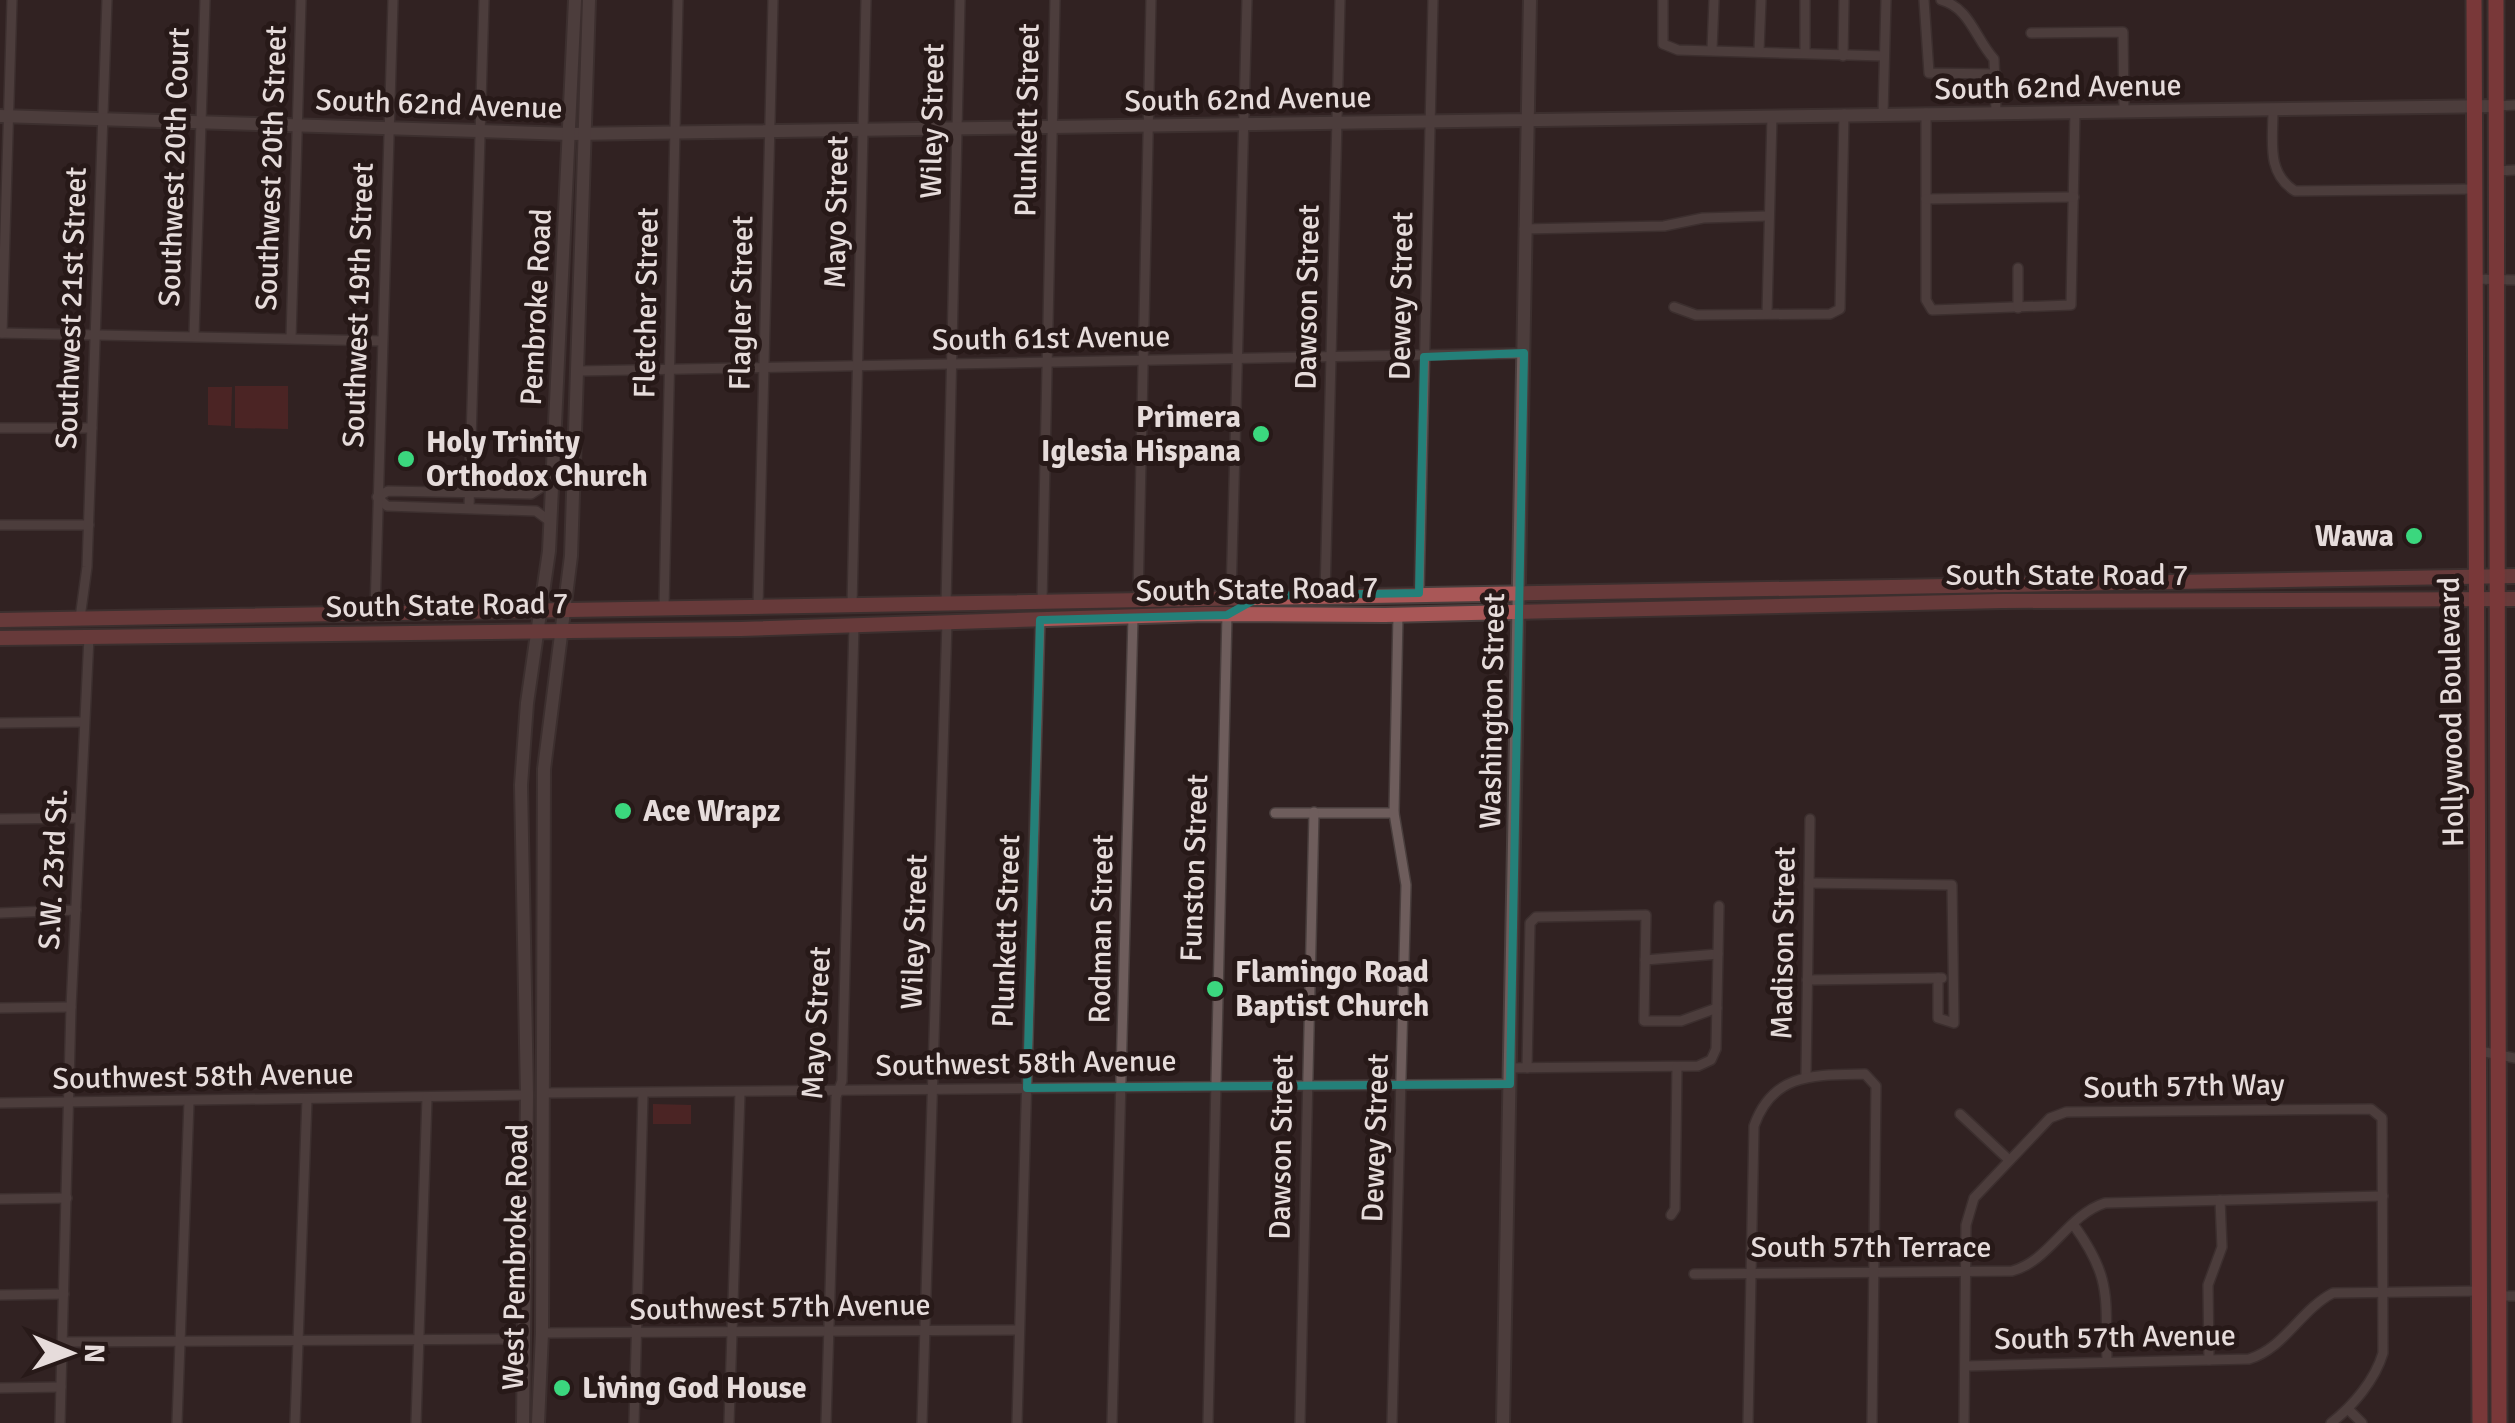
<svg xmlns="http://www.w3.org/2000/svg" width="2515" height="1423" font-family="Signika,sans-serif">
<style>
.green{fill:#6a2727}
.lines{fill:none;stroke-linecap:round;stroke-linejoin:round}
.street-casing{stroke:#493e3d;stroke-width:12}
.secondary-casing{stroke:#493e3d;stroke-width:16}
.primary-casing{stroke:#493e3d;stroke-width:18}
.highway-casing{stroke:#493e3d;stroke-width:19}
.street{stroke:#6e5d5c;stroke-width:9}
.secondary{stroke:#6e5d5c;stroke-width:12}
.primary{stroke:#a95757;stroke-width:14}
.highway{stroke:#d15354;stroke-width:15}
.marked{fill:none;stroke:#248079;stroke-width:8;stroke-linejoin:round}
.poi-dot{fill:#3bd77e;stroke:#271918;stroke-width:4}
.labels{text-anchor:middle;stroke-width:10;stroke-linejoin:round;paint-order:stroke}
.street-label{font-size:30px;fill:#e6dcdb;stroke:#271918}
.poi-label{font-size:30px;font-weight:bold;fill:#e6dcdb;stroke:#271918;text-anchor:start}
</style>
<rect width="100%" height="100%" fill="#312222"/>
<g class="green">
<path d="M235,386H288V429L235,428Z"/>
<path d="M208,387H232L231,426L208,425Z"/>
<path d="M653,1104L691,1105V1124H653Z"/>
</g>
<g class="lines">
<defs>
<g id="street">
<path d="M1663,0V44L1678,50L1884,56"/>
<path d="M1924,0L1929,73L1996,74"/>
<path d="M1941,0C1970,8 1975,38 1994,59L1996,111"/>
<path d="M2031,33L2123,32L2124,111"/>
<path d="M1712,49L1714,0"/>
<path d="M1759,50L1761,0"/>
<path d="M1805,53V0"/>
<path d="M1843,56L1844,0"/>
<path d="M2497,106L2515,105"/>
<path d="M2273,110C2273,141 2266,173 2295,191L2475,189"/>
<path d="M1926,113V300L1932,310L2071,305L2075,111"/>
<path d="M1883,114L1886,0"/>
<path d="M2497,171L2515,170"/>
<path d="M1926,199L2074,197"/>
<path d="M1524,229L1664,226L1703,218L1768,216"/>
<path d="M2018,268V308"/>
<path d="M2475,279L2515,280"/>
<path d="M1674,307L1696,315L1830,314L1840,309L1844,114"/>
<path d="M1767,314L1772,116"/>
<path d="M0,333L382,341"/>
<path d="M2,333L12,0"/>
<path d="M194,335L205,0"/>
<path d="M291,338L301,0"/>
<path d="M579,371L1524,353"/>
<path d="M0,428H92"/>
<path d="M469,508L484,0"/>
<path d="M551,522L536,511L387,506L377,497L388,491L531,494L551,481"/>
<path d="M0,525H89"/>
<path d="M1419,593L1433,0"/>
<path d="M1325,595L1340,0"/>
<path d="M1231,596L1247,0"/>
<path d="M1138,598L1151,0"/>
<path d="M1042,601L1055,0"/>
<path d="M946,604L960,0"/>
<path d="M852,605L866,0"/>
<path d="M758,606L773,0"/>
<path d="M664,607L678,0"/>
<path d="M375,611L393,0"/>
<path d="M80,618L87,567L107,0"/>
<path d="M0,723L84,722"/>
<path d="M1275,813H1394"/>
<path d="M0,819L80,818"/>
<path d="M1809,883L1952,885L1954,1023L1938,1018V978"/>
<path d="M0,913L76,910"/>
<path d="M1645,960L1718,954"/>
<path d="M1807,980L1942,978"/>
<path d="M0,1008L71,1007"/>
<path d="M2480,1051L2515,1058"/>
<path d="M1510,1068L1698,1066L1711,1060L1716,1049L1719,906"/>
<path d="M1527,1068L1530,923L1536,917L1646,915L1644,1021H1681L1717,1008"/>
<path d="M1806,1075L1810,819"/>
<path d="M543,1093L1510,1084"/>
<path d="M0,1103L527,1095"/>
<path d="M1960,1114L2008,1159"/>
<path d="M0,1199L67,1198"/>
<path d="M1671,1215L1675,1209L1677,1067"/>
<path d="M2073,1224C2113,1279 2105,1297 2107,1362"/>
<path d="M1694,1274L2012,1271C2050,1261 2067,1215 2105,1203L2383,1196"/>
<path d="M0,1295L64,1294"/>
<path d="M2499,1296H2515"/>
<path d="M542,1333L1018,1330"/>
<path d="M64,1342L525,1339"/>
<path d="M2209,1360L2208,1285L2222,1247L2220,1200"/>
<path d="M1966,1366L2249,1359C2285,1348 2300,1310 2333,1293L2480,1291"/>
<path d="M0,1388L61,1387"/>
<path d="M2348,1409L2362,1423"/>
<path d="M60,1423L71,1007L89,637"/>
<path d="M177,1423L189,1102"/>
<path d="M295,1423L307,1099"/>
<path d="M416,1423L427,1098"/>
<path d="M634,1423L643,1094"/>
<path d="M729,1423L740,1092"/>
<path d="M826,1423L836,1097L842,1081L854,625"/>
<path d="M922,1423L947,622"/>
<path d="M1017,1423L1040,620"/>
<path d="M1112,1423L1133,617"/>
<path d="M1208,1423L1227,615"/>
<path d="M1300,1423L1314,812"/>
<path d="M1392,1423L1406,885L1394,813L1398,615"/>
<path d="M1748,1423L1754,1126C1773,1072 1815,1075 1865,1074L1876,1086L1872,1423"/>
<path d="M1964,1423L1966,1225L1974,1198L2050,1118L2066,1112L2371,1109L2382,1118L2383,1353C2375,1380 2353,1406 2331,1423"/>
</g>
<g id="secondary">
<path d="M0,116L570,134L2497,106"/>
<path d="M523,1423L527,1095L521,785L527,703L549,551L575,0"/>
<path d="M538,1423L542,1333L544,769L571,556L589,0"/>
<path d="M1503,1423L1530,0"/>
</g>
<g id="primary">
<path d="M0,620L2515,576"/>
<path d="M0,638L741,629L1205,614L1385,615L2002,601L2515,599"/>
</g>
<g id="highway">
<path d="M2474,0L2480,1423"/>
<path d="M2496,0L2499,1423"/>
</g>
</defs>
<use href="#street" class="street-casing"/>
<use href="#secondary" class="secondary-casing"/>
<use href="#primary" class="primary-casing"/>
<use href="#highway" class="highway-casing"/>
<use href="#street" class="street"/>
<use href="#secondary" class="secondary"/>
<use href="#primary" class="primary"/>
<use href="#highway" class="highway"/>
</g>
<path d="M0 0H2515V1423H0ZM1524,353L1510,1084L1027,1088L1040,620L1227,615L1261,596L1419,593L1424,357Z" fill="#312222" fill-opacity=".55" fill-rule="evenodd"/>
<path class="marked" d="M1524,353L1510,1084L1027,1088L1040,620L1227,615L1261,596L1419,593L1424,357Z"/>
<g class="poi-dot">
<circle cx="1261" cy="434" r="10"/>
<circle cx="406" cy="459" r="10"/>
<circle cx="2414" cy="536" r="10"/>
<circle cx="623" cy="811" r="10"/>
<circle cx="1215" cy="989" r="10"/>
<circle cx="562" cy="1388" r="10"/>
</g>
<g class="labels">
<g class="street-label">
<text transform="translate(2058 87) rotate(-1)" y="10">South 62nd Avenue</text>
<text transform="translate(1248 99) rotate(-1)" y="10">South 62nd Avenue</text>
<text transform="translate(439 104) rotate(2)" y="10">South 62nd Avenue</text>
<text transform="translate(1027 120) rotate(-89)" y="10">Plunkett Street</text>
<text transform="translate(932 121) rotate(-89)" y="10">Wiley Street</text>
<text transform="translate(174 167) rotate(-88)" y="10">Southwest 20th Court</text>
<text transform="translate(271 168) rotate(-88)" y="10">Southwest 20th Street</text>
<text transform="translate(836 212) rotate(-89)" y="10">Mayo Street</text>
<text transform="translate(1401 296) rotate(-89)" y="10">Dewey Street</text>
<text transform="translate(1307 297) rotate(-89)" y="10">Dawson Street</text>
<text transform="translate(646 303) rotate(-89)" y="10">Fletcher Street</text>
<text transform="translate(741 303) rotate(-89)" y="10">Flagler Street</text>
<text transform="translate(358 305) rotate(-88)" y="10">Southwest 19th Street</text>
<text transform="translate(536 307) rotate(-87)" y="10">Pembroke Road</text>
<text transform="translate(71 308) rotate(-88)" y="10">Southwest 21st Street</text>
<text transform="translate(1051 338) rotate(-1)" y="10">South 61st Avenue</text>
<text x="2067" y="585">South State Road 7</text>
<text transform="translate(1257 589) rotate(-1)" y="10">South State Road 7</text>
<text transform="translate(447 605) rotate(-1)" y="10">South State Road 7</text>
<text transform="translate(1492 711) rotate(-89)" y="10">Washington Street</text>
<text transform="translate(2451 712) rotate(-91)" y="10">Hollywood Boulevard</text>
<text transform="translate(1194 868) rotate(-88)" y="10">Funston Street</text>
<text transform="translate(53 869) rotate(-87)" y="10">S.W. 23rd St.</text>
<text transform="translate(1101 929) rotate(-89)" y="10">Rodman Street</text>
<text transform="translate(1006 931) rotate(-88)" y="10">Plunkett Street</text>
<text transform="translate(914 932) rotate(-88)" y="10">Wiley Street</text>
<text transform="translate(1783 943) rotate(-89)" y="10">Madison Street</text>
<text transform="translate(816 1023) rotate(-87)" y="10">Mayo Street</text>
<text transform="translate(1026 1063) rotate(-1)" y="10">Southwest 58th Avenue</text>
<text transform="translate(203 1076) rotate(-1)" y="10">Southwest 58th Avenue</text>
<text transform="translate(2184 1086) rotate(-1)" y="10">South 57th Way</text>
<text transform="translate(1375 1138) rotate(-88)" y="10">Dewey Street</text>
<text transform="translate(1281 1147) rotate(-89)" y="10">Dawson Street</text>
<text x="1871" y="1257">South 57th Terrace</text>
<text transform="translate(515 1257) rotate(-89)" y="10">West Pembroke Road</text>
<text transform="translate(780 1307) rotate(-1)" y="10">Southwest 57th Avenue</text>
<text transform="translate(2115 1337) rotate(-1)" y="10">South 57th Avenue</text>
</g>
<g class="poi-label">
<text x="1241" y="427" text-anchor="end">Primera<tspan x="1241" dy="34">Iglesia Hispana</tspan></text>
<text x="426" y="452">Holy Trinity<tspan x="426" dy="34">Orthodox Church</tspan></text>
<text x="2394" y="546" text-anchor="end">Wawa</text>
<text x="643" y="821">Ace Wrapz</text>
<text x="1235" y="982">Flamingo Road<tspan x="1235" dy="34">Baptist Church</tspan></text>
<text x="582" y="1398">Living God House</text>
</g>
</g>
<g transform="translate(70 1353) rotate(91)" stroke="#271918" stroke-width="8" paint-order="stroke">
<path d="M0-8L18 38L0 25L-18 38Z" fill="#e6dcdb"/>
<text y="-15" font-size="28" font-weight="bold" text-anchor="middle" fill="#e6dcdb">N</text>
</g>
</svg>
